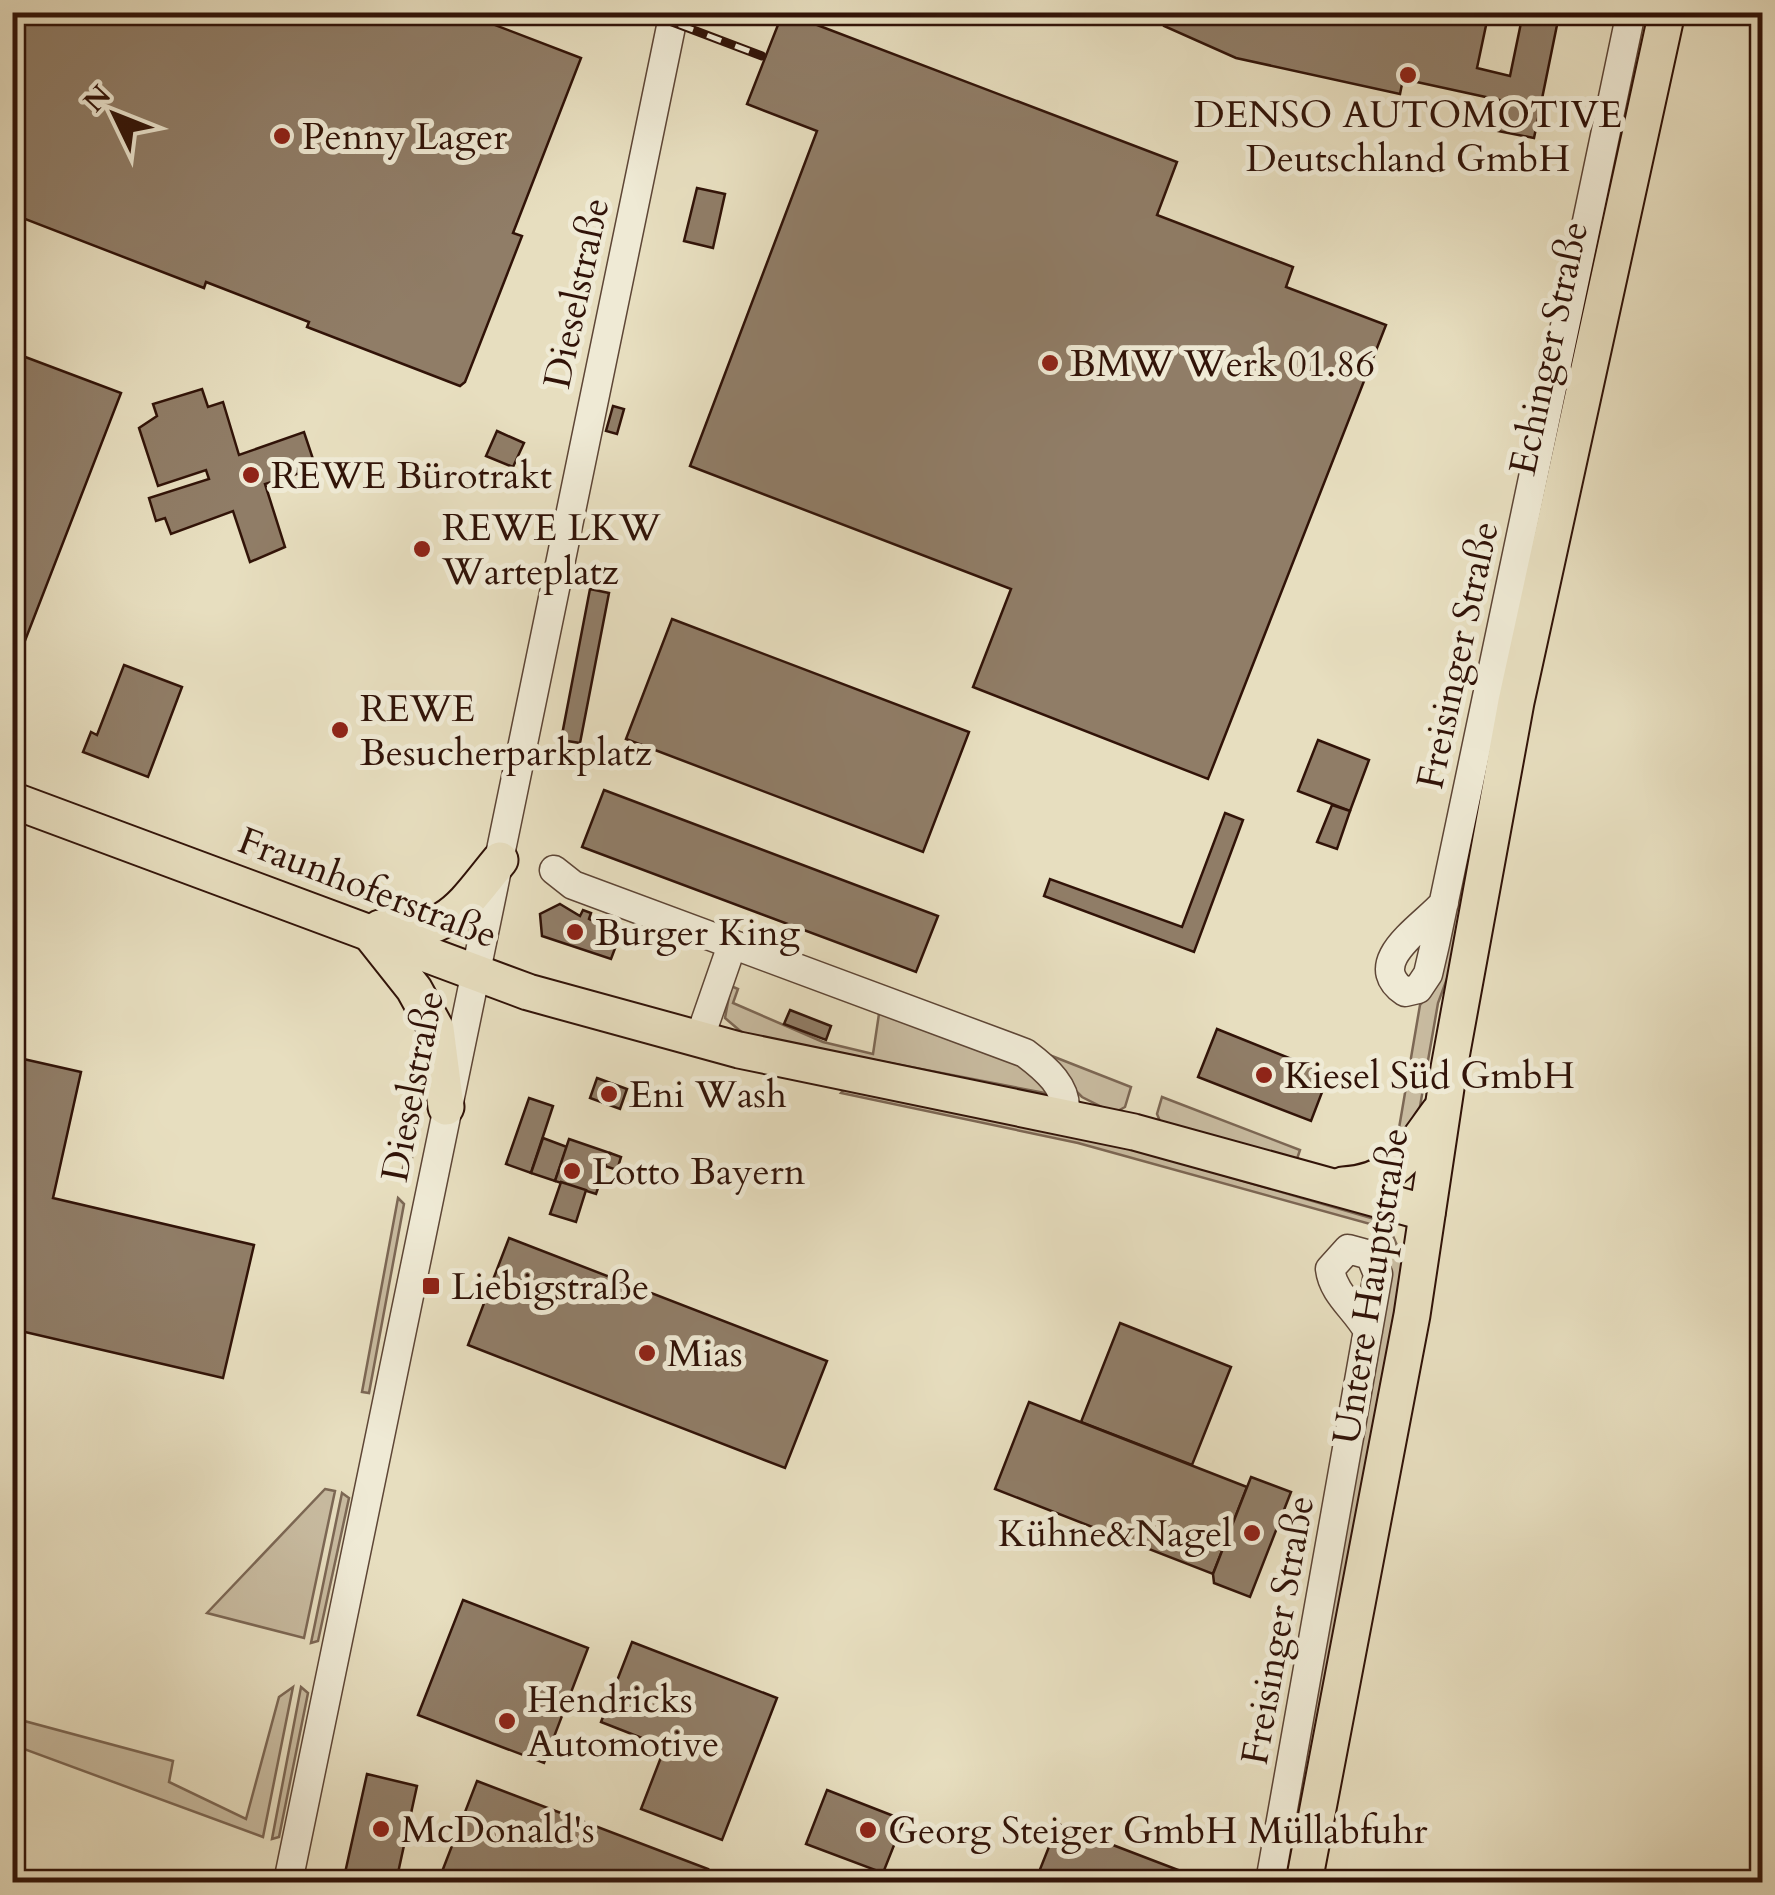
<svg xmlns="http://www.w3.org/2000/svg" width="1775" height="1895" font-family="Cardo,serif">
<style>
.green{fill:#c8bba0;stroke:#7c6754;stroke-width:2.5}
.building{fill:#907d67;stroke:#311308;stroke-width:2.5}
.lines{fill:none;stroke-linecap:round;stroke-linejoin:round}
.minor-casing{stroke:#5e4636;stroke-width:31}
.major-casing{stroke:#311308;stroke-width:39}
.minor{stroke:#efead5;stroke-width:28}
.major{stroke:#e7debf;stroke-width:35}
.rail-casing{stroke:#311308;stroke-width:9}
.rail{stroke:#efead5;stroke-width:5;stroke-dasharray:15;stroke-linecap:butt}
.poi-dot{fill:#8f2418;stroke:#efead5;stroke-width:4}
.labels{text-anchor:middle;stroke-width:10;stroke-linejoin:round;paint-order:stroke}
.poi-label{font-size:38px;fill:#311308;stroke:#efead5;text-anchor:start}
.street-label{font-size:38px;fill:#311308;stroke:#efead5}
</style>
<rect width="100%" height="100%" fill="#e7debf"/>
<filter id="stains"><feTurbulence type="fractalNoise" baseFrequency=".002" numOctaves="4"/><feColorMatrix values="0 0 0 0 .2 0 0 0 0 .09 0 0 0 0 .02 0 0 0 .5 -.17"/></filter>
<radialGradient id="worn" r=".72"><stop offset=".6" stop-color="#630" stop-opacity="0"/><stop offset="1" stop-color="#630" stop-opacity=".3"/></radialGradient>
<g class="green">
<path d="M1641,13H1652L1466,927L1438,1003L1418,1118L1397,1140L1420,1005L1429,995Z"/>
<path d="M731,986L738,989L733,1003L823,1042L873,1054L880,1007L1023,1065L1050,1094L745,1035L725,1018Z"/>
<path d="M421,1017L425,1069L409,1178L401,1180L419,1068Z"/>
<path d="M1034,1049L1131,1087L1125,1107L1114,1113L1082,1097Z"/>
<path d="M847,1086L1088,1136L1378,1220L1370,1224L1078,1143L841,1093Z"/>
<path d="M1162,1097L1300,1150L1297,1159L1291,1162L1162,1126L1157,1114Z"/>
<path d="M398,1198L404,1204L369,1393L362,1392Z"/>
<path d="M1389,1227L1403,1259L1393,1331L1291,1882H1280L1379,1249Z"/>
<path d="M325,1489L335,1491L304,1638L207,1613Z"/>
<path d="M342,1493L349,1498L318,1641L311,1643Z"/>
<path d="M293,1687L263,1837L13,1745V1718L173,1761L169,1782L246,1819L279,1697Z"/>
<path d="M301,1687L308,1693L279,1837L272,1839Z"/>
</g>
<g class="building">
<path d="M12,12H461L581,58L513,233L522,236L465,382L460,386L307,327L309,322L206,282L204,288L12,214Z"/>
<path d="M783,12L1177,162L1157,215L1293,267L1286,287L1386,325L1208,779L973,687L1011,589L690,466L817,131L747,104Z"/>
<path d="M1166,12H1470L1488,16L1477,68L1510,76L1522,18L1557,25L1534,138L1498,131L1504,101L1403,79L1400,94L1236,58L1164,26Z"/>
<path d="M697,188L725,194L713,248L684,241Z"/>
<path d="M12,352L121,393L21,651L12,648Z"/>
<path d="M202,389L208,407L223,402L239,455L304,432L316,468L265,484L285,547L250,562L233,511L171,534L165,518L156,521L149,498L209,479L206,470L158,486L139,428L157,416L153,404Z"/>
<path d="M613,406L624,409L617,434L606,431Z"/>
<path d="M497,431L524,443L513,467L486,456Z"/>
<path d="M590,589L609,593L580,743L561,740Z"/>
<path d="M672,619L969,732L923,852L626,739Z"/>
<path d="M124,665L182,687L148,777L83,752L91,732L97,735Z"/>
<path d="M1318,740L1369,760L1350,811L1298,791Z"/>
<path d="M604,790L938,916L916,972L582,847Z"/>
<path d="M1332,805L1350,811L1337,849L1317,842Z"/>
<path d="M1225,813L1243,820L1194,952L1044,896L1050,879L1182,927Z"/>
<path d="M560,904L580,916L583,910L591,913L589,919L620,935L611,959L542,936L540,914Z"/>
<path d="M790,1010L831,1026L826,1040L784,1024Z"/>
<path d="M1217,1029L1329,1074L1311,1121L1198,1077Z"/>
<path d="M19,1058L81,1072L53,1198L254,1245L223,1378L12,1329V1240L18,1218L12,1217V1089Z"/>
<path d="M597,1078L627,1089L620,1109L590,1098Z"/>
<path d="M529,1098L553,1106L531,1173L506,1164Z"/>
<path d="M543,1138L567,1147L555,1181L531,1173Z"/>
<path d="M569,1139L610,1153L596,1194L555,1181Z"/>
<path d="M610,1153L621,1157L617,1170L605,1166Z"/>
<path d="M561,1182L586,1190L576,1222L550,1214Z"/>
<path d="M509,1238L827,1361L785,1468L468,1345Z"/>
<path d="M1120,1323L1231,1367L1192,1465L1081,1422Z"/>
<path d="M1029,1402L1247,1487L1213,1574L995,1489Z"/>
<path d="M1251,1477L1291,1492L1250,1597L1214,1583L1213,1574Z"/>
<path d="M463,1600L588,1648L544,1763L418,1715Z"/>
<path d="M632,1642L777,1698L722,1840L641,1809L665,1747L601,1722Z"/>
<path d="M367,1774L417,1786L396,1882L345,1873Z"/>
<path d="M477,1781L708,1869L703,1882H438Z"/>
<path d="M827,1790L904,1820L883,1873L806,1844Z"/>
<path d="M1058,1824L1186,1873L1182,1882H1035Z"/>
</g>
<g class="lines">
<defs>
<g id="minor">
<path d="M554,870L573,885L1025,1053C1045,1068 1070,1088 1064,1115"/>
<path d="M1444,903C1423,927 1362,963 1405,992L1418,989L1428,974L1435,944L1631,12"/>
<path d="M699,1040L732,945"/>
<path d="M288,1882L674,12"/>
<path d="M1270,1882L1378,1274L1370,1255L1348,1249L1330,1269C1333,1294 1356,1309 1368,1331"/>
</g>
<g id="major">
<path d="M12,800L528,992L739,1050L1134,1132L1427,1213"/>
<path d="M380,928C448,937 461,907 500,860"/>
<path d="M372,936L414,989L436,1029L446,1107"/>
<path d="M1343,1185C1396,1182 1410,1151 1439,1112"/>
<path d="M1304,1882L1412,1315L1449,1068L1516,702L1667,12"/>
</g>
</defs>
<use href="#minor" class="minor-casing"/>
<use href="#major" class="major-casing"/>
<use href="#minor" class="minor"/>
<use href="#major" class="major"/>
<defs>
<path id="rail" d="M651,14L762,56"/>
</defs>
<use href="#rail" class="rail-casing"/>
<use href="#rail" class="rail"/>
</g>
<g class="poi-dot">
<circle cx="1408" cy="75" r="10"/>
<circle cx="282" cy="136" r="10"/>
<circle cx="1050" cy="363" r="10"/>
<circle cx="251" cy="475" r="10"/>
<circle cx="422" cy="549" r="10"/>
<circle cx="340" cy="730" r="10"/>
<circle cx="575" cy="932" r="10"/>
<circle cx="1264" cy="1075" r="10"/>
<circle cx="609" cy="1094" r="10"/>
<circle cx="572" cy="1171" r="10"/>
<rect x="421" y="1276" width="20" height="20" rx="5"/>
<circle cx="647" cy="1353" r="10"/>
<circle cx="1252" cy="1533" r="10"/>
<circle cx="507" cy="1721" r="10"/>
<circle cx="381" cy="1829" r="10"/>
<circle cx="868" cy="1830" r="10"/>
</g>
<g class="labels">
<g class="poi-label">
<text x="1408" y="127" text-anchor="middle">DENSO AUTOMOTIVE<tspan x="1408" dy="44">Deutschland GmbH</tspan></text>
<text x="302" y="149">Penny Lager</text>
<text x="1070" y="376">BMW Werk 01.86</text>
<text x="271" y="488">REWE Bürotrakt</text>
<text x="442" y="540">REWE LKW<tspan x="442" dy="44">Warteplatz</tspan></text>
<text x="360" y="721">REWE<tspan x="360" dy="44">Besucherparkplatz</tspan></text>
<text x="595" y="945">Burger King</text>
<text x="1284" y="1088">Kiesel Süd GmbH</text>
<text x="629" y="1107">Eni Wash</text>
<text x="592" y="1184">Lotto Bayern</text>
<text x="451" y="1299">Liebigstraße</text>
<text x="667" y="1366">Mias</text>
<text x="1232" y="1546" text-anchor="end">Kühne&amp;Nagel</text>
<text x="527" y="1712">Hendricks<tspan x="527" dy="44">Automotive</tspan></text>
<text x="401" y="1842">McDonald's</text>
<text x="888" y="1843">Georg Steiger GmbH Müllabfuhr</text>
</g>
<g class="street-label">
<text transform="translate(576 293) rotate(-78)" y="13">Dieselstraße</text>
<text transform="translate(1548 348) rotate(-78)" y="13">Echinger Straße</text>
<text transform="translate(1457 655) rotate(-78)" y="13">Freisinger Straße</text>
<text transform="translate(368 887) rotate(21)" y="13">Fraunhoferstraße</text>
<text transform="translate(412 1086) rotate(-79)" y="13">Dieselstraße</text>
<text transform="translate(1370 1286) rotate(-81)" y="13">Untere Hauptstraße</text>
<text transform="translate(1277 1630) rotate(-80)" y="13">Freisinger Straße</text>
</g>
</g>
<rect width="1775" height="1895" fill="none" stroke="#e7debf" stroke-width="50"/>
<rect x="15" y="15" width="1745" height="1865" fill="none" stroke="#311308" stroke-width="5"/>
<rect x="25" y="25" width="1725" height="1845" fill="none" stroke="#311308" stroke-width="2.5"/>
<g transform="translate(115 115) rotate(313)" stroke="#efead5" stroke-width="8" paint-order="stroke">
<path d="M0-8L18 38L0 25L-18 38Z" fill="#311308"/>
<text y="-15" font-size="28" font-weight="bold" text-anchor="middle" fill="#311308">N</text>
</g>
<rect width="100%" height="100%" filter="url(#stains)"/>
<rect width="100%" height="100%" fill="url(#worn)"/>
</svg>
